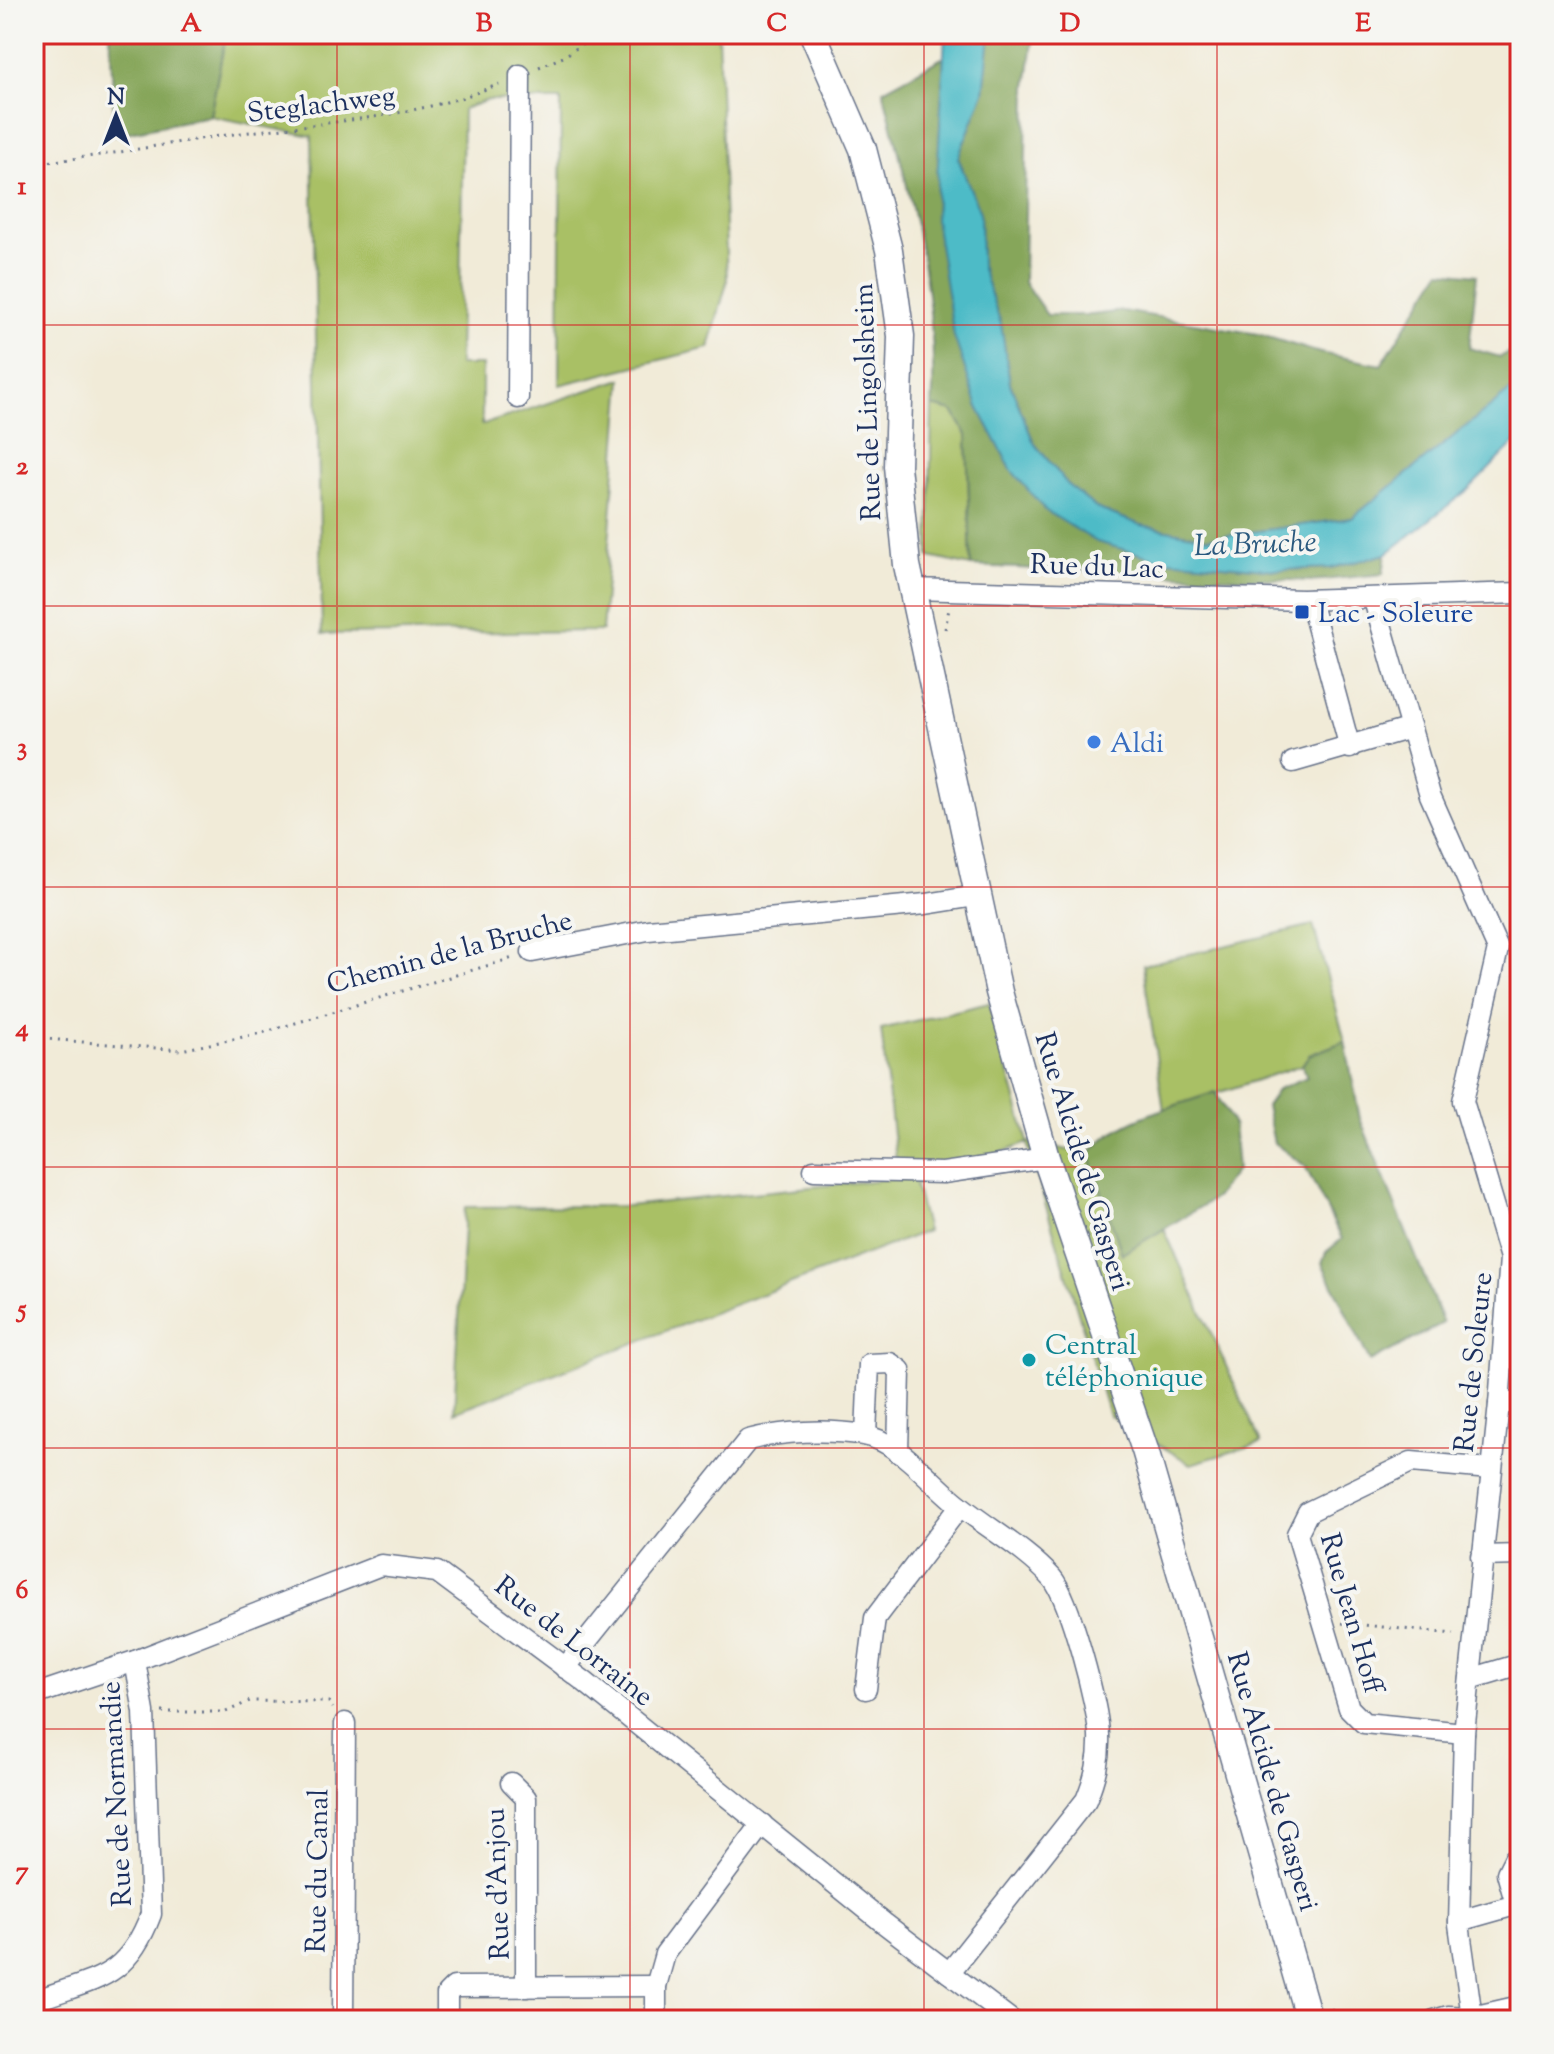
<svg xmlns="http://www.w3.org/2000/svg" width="1554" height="2054" font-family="'Sorts Mill Goudy',serif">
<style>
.green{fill:#a9c065;stroke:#627862;stroke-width:2}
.forest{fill:#86a65a;stroke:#506a5c;stroke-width:2}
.water{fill:#4ebbc7;stroke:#347592;stroke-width:2}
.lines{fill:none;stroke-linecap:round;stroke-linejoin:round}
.minor-casing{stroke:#667189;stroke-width:23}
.major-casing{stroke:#667189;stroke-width:29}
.path{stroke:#667189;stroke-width:3;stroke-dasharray:2 6;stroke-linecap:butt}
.minor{stroke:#fff;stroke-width:20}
.major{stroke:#fff;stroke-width:26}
.grid{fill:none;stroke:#d62828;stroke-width:2;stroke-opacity:0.55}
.transit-dot{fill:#1a4fb4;stroke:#f6f6f2;stroke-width:3}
.shop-dot{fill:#3f7fe0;stroke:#f6f6f2;stroke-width:3}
.culture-dot{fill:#0f9aa8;stroke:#f6f6f2;stroke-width:3}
.labels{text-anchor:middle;stroke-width:8;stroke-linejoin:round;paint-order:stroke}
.street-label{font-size:28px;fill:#1b2f5e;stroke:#f6f6f2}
.transit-label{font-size:28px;fill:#164399;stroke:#f6f6f2;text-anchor:start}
.shop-label{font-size:28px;fill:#366cbe;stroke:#f6f6f2;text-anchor:start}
.culture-label{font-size:28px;fill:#0d838f;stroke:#f6f6f2;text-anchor:start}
.water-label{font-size:30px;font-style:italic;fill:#2a597e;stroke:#f6f6f2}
.neatline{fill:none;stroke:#d62828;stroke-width:3}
.grid-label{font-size:26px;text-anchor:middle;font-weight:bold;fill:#d62828}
</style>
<rect width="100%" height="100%" fill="#f6f6f2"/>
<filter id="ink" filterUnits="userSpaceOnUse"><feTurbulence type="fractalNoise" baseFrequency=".0125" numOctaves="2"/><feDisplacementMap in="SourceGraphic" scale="16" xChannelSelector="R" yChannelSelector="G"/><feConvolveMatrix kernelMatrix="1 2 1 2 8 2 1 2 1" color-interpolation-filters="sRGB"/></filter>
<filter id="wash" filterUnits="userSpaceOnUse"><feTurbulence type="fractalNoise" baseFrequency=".006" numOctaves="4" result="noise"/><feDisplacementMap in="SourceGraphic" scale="32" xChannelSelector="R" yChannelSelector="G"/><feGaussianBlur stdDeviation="1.8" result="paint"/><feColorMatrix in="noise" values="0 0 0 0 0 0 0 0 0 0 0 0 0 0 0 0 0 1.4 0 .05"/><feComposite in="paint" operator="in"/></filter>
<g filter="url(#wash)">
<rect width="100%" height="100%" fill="#f1ebd8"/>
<g class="green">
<path d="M226,34H718L727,282L709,348L559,385L561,100H488L463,109L459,365H482V425L622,379L602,631L322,634L312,136L210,116Z"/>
<path d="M932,406L953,411L967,435L971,566L929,557Z"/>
<path d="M1313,925L1345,1041L1309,1055L1302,1065L1164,1111L1143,965Z"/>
<path d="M989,1003L1028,1142L1089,1154L1122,1254L1164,1229L1261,1443L1191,1464L1109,1415L1027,1143L915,1185L927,1231L454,1412L465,1207L627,1206L898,1178L881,1029Z"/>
</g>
<g class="forest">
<path d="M110,34H226L210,116L115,135Z"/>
<path d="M990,34H1034L1027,87L1024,282L1047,315H1092L1123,311L1258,334L1320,353L1381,365L1441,271L1477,275L1469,348L1500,357L1520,347V383L1352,518L1208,538L1141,525L1096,508L1069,486L1034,443L1010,383L1001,324L981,266L980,213L958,158L984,92Z"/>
<path d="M944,57L935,219L978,407L1012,471L1158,559L1277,570L1331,568L1386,554L1383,574L1312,581L971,566L967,435L953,411L932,406C940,299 909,193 883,90Z"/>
<path d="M1345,1041L1360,1119L1443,1323L1370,1362L1322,1263L1326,1252L1342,1239L1305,1166L1274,1143L1266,1106L1278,1089L1307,1077L1302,1065L1309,1055Z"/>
<path d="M1215,1092L1233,1123L1237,1169L1215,1198L1122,1254L1089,1154C1118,1117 1172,1108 1215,1092Z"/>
</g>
<path class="water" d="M945,34H990L984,92L958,158L980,213L981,266L1001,324L1010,384L1034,443L1069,486L1096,508L1141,525L1208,538L1352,518L1520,383V438L1469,489L1386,554L1331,568L1277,570L1158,559L1097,542L1046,511L1012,471L978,407L954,336L935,219Z"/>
</g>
<g filter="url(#ink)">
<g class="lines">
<defs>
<g id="minor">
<path d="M518,398L520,75"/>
<path d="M912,589L1302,600L1520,593"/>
<path d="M1310,600L1350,748"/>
<path d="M1374,600L1430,795L1498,949L1463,1101L1510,1258L1499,1404L1464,1733L1459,1924L1472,2017"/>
<path d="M1293,762L1411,728"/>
<path d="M532,952L648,930L926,904L976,896"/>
<path d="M814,1170L943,1173L1046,1158"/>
<path d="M1499,1404L1520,1402"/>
<path d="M866,1435L869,1364L890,1363L900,1370L898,1452"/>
<path d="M1481,1556L1520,1555"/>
<path d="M565,1668L748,1440C782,1431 828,1429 863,1435C896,1440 927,1478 952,1499C983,1526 1024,1547 1052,1578C1070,1599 1098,1706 1099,1735C1100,1759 1095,1778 1086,1800L949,1973"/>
<path d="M1470,1679L1520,1664"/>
<path d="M866,1689L875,1618L960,1506"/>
<path d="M34,1695L135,1661L381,1565L437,1572L585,1682L885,1924L1011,2020"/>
<path d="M1464,1733L1364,1723L1349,1708L1297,1534L1308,1512L1411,1462L1490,1469"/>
<path d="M511,1783L526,1798V1987"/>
<path d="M1459,1921L1512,1906L1515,1901L1507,1873L1514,1859L1520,1857"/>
<path d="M34,2001C95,1978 126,1981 151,1914L144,1712L135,1661"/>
<path d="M343,2020L345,1723"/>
<path d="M447,2020V1994L454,1987L656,1986"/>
<path d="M656,2020V1986L665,1954L762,1824"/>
<path d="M1434,2020L1448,2016L1472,2017L1520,2006"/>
</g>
<path id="major" d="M813,34L863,149L889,250L901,336L897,466L907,565L999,992L1046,1158L1145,1450L1309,2020"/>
</defs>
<use href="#minor" class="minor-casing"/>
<use href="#major" class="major-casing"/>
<g class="path">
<path d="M539,67L563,57L598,34"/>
<path d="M34,163C102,157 167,143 234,134C323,122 416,119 499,84"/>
<path d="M945,629L949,609"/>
<path d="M34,1038L181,1050L262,1033L513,958"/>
<path d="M1511,1197L1520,1189"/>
<path d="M1342,1623L1454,1634"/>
<path d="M162,1712H226L250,1701L329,1702L333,1708"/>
<path d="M1331,2009L1348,2020"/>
</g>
<use href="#minor" class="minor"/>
<use href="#major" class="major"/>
</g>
</g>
<path class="grid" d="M337,34V2020M630,34V2020M924,34V2020M1217,34V2020M34,325H1520M34,606H1520M34,887H1520M34,1167H1520M34,1448H1520M34,1729H1520"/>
<rect class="transit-dot" x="1294" y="604" width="16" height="16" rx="4"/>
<circle class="shop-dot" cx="1094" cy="742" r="8"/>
<circle class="culture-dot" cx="1029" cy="1360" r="8"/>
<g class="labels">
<g class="street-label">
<text transform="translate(321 103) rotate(-7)" y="10">Steglachweg</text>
<text transform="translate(866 402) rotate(-92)" y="10">Rue de Lingolsheim</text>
<text transform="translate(1097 565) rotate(2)" y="10">Rue du Lac</text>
<text transform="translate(449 951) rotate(-15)" y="10">Chemin de la Bruche</text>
<text transform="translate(1084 1161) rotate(73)" y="10">Rue Alcide de Gasperi</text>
<text transform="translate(1472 1362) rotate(-84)" y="10">Rue de Soleure</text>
<text transform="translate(1353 1613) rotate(74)" y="10">Rue Jean Hoff</text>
<text transform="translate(575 1640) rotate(38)" y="10">Rue de Lorraine</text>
<text transform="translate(1274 1781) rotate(74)" y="10">Rue Alcide de Gasperi</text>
<text transform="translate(115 1794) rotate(-93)" y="10">Rue de Normandie</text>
<text transform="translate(316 1871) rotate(-89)" y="10">Rue du Canal</text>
<text transform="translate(496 1884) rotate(-92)" y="10">Rue d'Anjou</text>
</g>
<g class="transit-label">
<text x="1318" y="622">Lac - Soleure</text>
</g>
<g class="shop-label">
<text x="1110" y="752">Aldi</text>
</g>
<g class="culture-label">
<text x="1045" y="1354">Central<tspan x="1045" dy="32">téléphonique</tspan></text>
</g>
<g class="water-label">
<text transform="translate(1255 543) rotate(-2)" y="10">La Bruche</text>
</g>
</g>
<rect width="1554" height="2054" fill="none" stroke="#f6f6f2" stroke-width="88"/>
<g transform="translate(116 116)" stroke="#f6f6f2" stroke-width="6" paint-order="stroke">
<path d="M0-6L14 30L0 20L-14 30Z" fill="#1b2f5e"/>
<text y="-12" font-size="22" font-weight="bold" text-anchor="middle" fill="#1b2f5e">N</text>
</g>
<rect x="44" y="44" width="1466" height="1966" class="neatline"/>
<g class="grid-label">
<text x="191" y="31">A</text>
<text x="484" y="31">B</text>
<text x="777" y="31">C</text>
<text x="1070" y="31">D</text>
<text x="1363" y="31">E</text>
<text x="22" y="194">1</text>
<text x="22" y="474">2</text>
<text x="22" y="755">3</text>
<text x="22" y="1036">4</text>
<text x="22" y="1317">5</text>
<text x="22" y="1598">6</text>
<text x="22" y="1879">7</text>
</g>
</svg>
